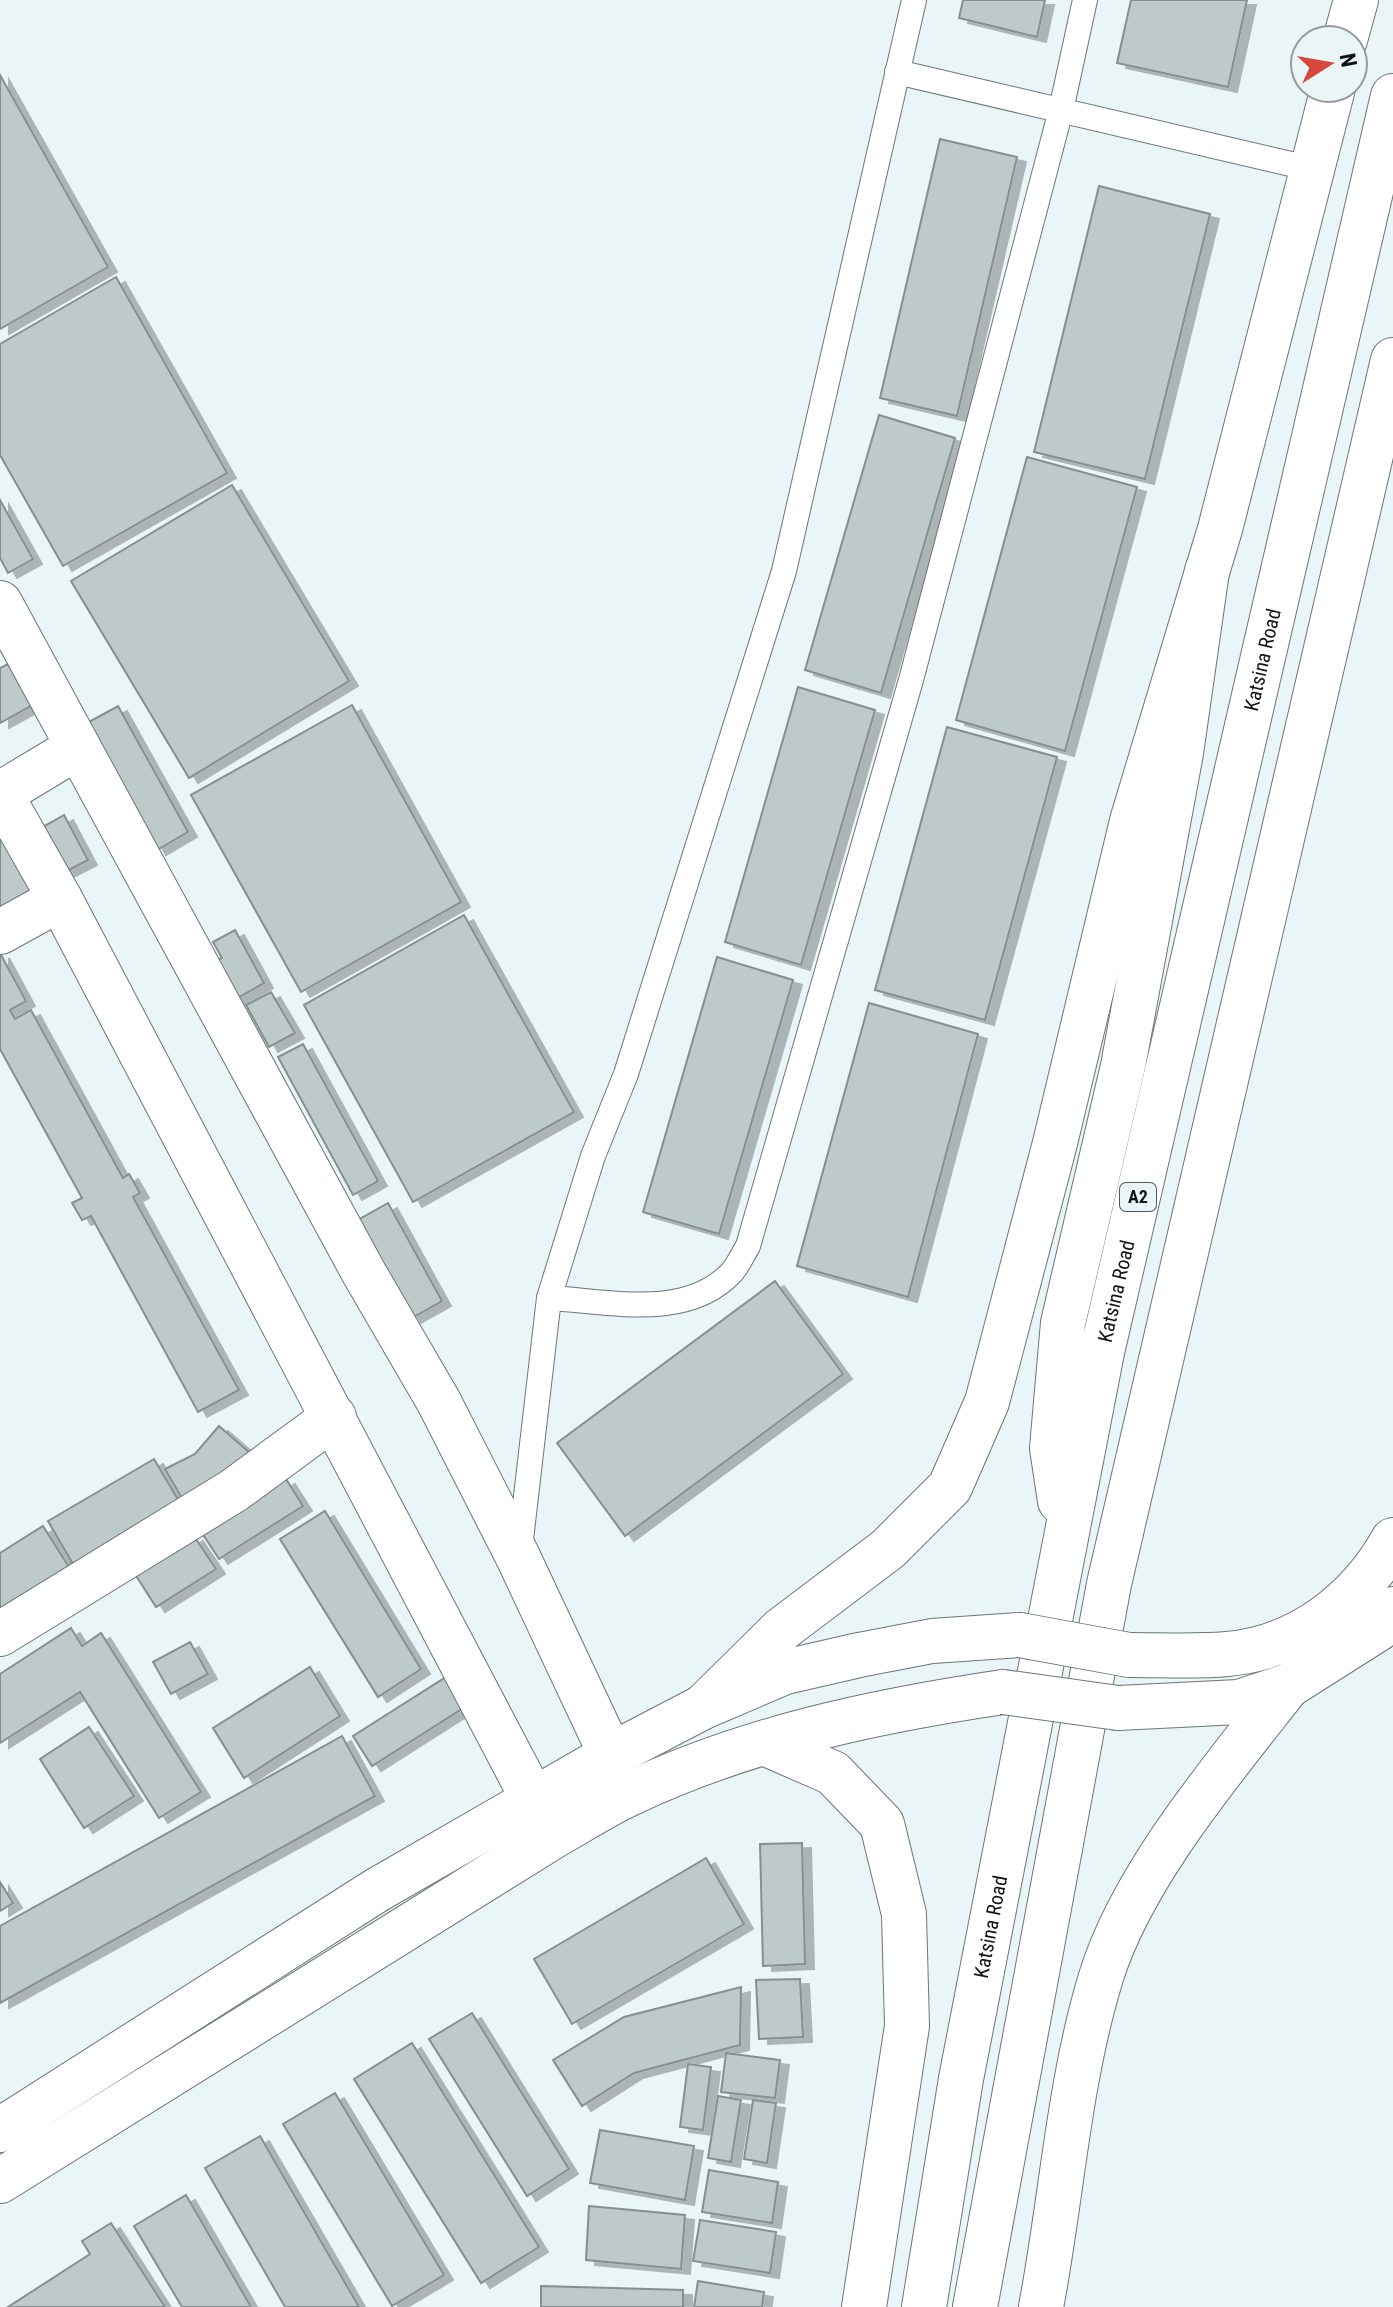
<svg xmlns="http://www.w3.org/2000/svg" width="1393" height="2307" font-family="'Roboto Condensed',sans-serif">
<style>
.building{fill:#bec9ca;stroke:#858f90;stroke-width:2;filter:url(#shadow)}
.lines{fill:none;stroke-linecap:round;stroke-linejoin:round}
.service-casing{stroke:#6c7677;stroke-width:26}
.minor-casing{stroke:#6c7677;stroke-width:46}
.secondary-casing{stroke:#6c7677;stroke-width:46}
.trunk-casing{stroke:#6c7677;stroke-width:46}
.service{stroke:#fff;stroke-width:24}
.minor{stroke:#fff;stroke-width:44}
.secondary{stroke:#fff;stroke-width:44}
.trunk{stroke:#fff;stroke-width:44}
.secondary-bridge-casing{stroke:#6c7677;stroke-width:46;stroke-linecap:butt}
.secondary-bridge{stroke:#fff;stroke-width:44}
.labels{text-anchor:middle;stroke-width:8;stroke-linejoin:round;paint-order:stroke}
.shield{fill:#eaf5f7;stroke:#525859;stroke-width:2}
.shield-label{font-size:18px;font-weight:bold;fill:#111515}
.street-label{font-size:20px;fill:#111515;stroke:#eaf5f7}
</style>
<defs>
<filter id="shadow"><feDropShadow dx="9" dy="5" stdDeviation="0" flood-color="#0004"/></filter>
</defs>
<rect width="100%" height="100%" fill="#eaf5f7"/>
<g class="building">
<path d="M963,0H1045L1037,37L959,18Z"/>
<path d="M1131,0H1247L1228,87L1117,63Z"/>
<path d="M0,75L108,267L0,329Z"/>
<path d="M940,139L1017,157L957,416L880,398Z"/>
<path d="M1099,186L1210,214L1145,479L1034,452Z"/>
<path d="M116,277L227,473L63,566L0,455V344Z"/>
<path d="M879,415L955,438L881,693L805,670Z"/>
<path d="M1027,457L1137,487L1065,751L956,720Z"/>
<path d="M232,485L349,681L189,778L71,581Z"/>
<path d="M0,500L33,559L8,573L0,558Z"/>
<path d="M14,661L36,703L0,723V668Z"/>
<path d="M798,687L875,710L801,965L725,942Z"/>
<path d="M352,705L461,902L301,992L191,795Z"/>
<path d="M118,706L188,832L157,850L87,723Z"/>
<path d="M947,727L1057,757L985,1020L875,990Z"/>
<path d="M64,815L88,860L65,872L41,828Z"/>
<path d="M0,821L45,900L0,919Z"/>
<path d="M464,915L574,1112L413,1202L304,1005Z"/>
<path d="M235,930L264,983L234,1000L213,962L222,958L213,942Z"/>
<path d="M0,953L26,1001L10,1010L15,1019L31,1010L123,1178L129,1174L140,1193L133,1197L239,1390L198,1412L91,1216L82,1220L72,1203L82,1198L0,1049Z"/>
<path d="M717,957L793,980L719,1234L643,1212Z"/>
<path d="M271,992L295,1033L269,1047L246,1005Z"/>
<path d="M869,1003L978,1034L908,1297L797,1266Z"/>
<path d="M303,1044L378,1181L353,1195L278,1057Z"/>
<path d="M388,1203L442,1301L412,1318L358,1220Z"/>
<path d="M775,1281L843,1374L625,1536L557,1443Z"/>
<path d="M219,1426L250,1453L186,1505L165,1469L195,1454Z"/>
<path d="M154,1459L183,1508L77,1571L48,1521Z"/>
<path d="M286,1479L303,1506L219,1559L202,1533Z"/>
<path d="M325,1511L421,1669L378,1697L280,1539Z"/>
<path d="M43,1526L74,1575L0,1623V1553Z"/>
<path d="M194,1536L216,1569L156,1607L135,1574Z"/>
<path d="M71,1628L82,1646L101,1633L201,1792L159,1818L80,1692L0,1743V1674Z"/>
<path d="M190,1642L208,1674L171,1694L153,1662Z"/>
<path d="M310,1667L340,1716L244,1778L213,1728Z"/>
<path d="M446,1677L465,1707L372,1766L353,1736Z"/>
<path d="M89,1727L134,1796L84,1828L40,1759Z"/>
<path d="M342,1736L375,1796L0,2003V1926Z"/>
<path d="M802,1843L805,1964L763,1966L760,1844Z"/>
<path d="M706,1858L744,1924L572,2024L534,1959Z"/>
<path d="M0,1882L13,1903L0,1911Z"/>
<path d="M800,1979L803,2037L759,2039L756,1980Z"/>
<path d="M741,1987L740,2045L634,2073L582,2106L553,2060L624,2017Z"/>
<path d="M472,2013L569,2169L527,2196L429,2039Z"/>
<path d="M412,2043L539,2247L481,2283L354,2079Z"/>
<path d="M726,2053L780,2060L775,2098L721,2092Z"/>
<path d="M688,2064L711,2067L703,2130L680,2127Z"/>
<path d="M335,2093L444,2275L392,2306L283,2124Z"/>
<path d="M718,2096L741,2100L731,2162L708,2158Z"/>
<path d="M753,2100L776,2103L767,2163L744,2159Z"/>
<path d="M600,2130L694,2146L685,2200L590,2183Z"/>
<path d="M260,2136L359,2307H285L205,2168Z"/>
<path d="M709,2170L778,2182L772,2223L702,2212Z"/>
<path d="M186,2195L251,2307H182L134,2226Z"/>
<path d="M589,2206L685,2215L681,2269L586,2260Z"/>
<path d="M700,2220L776,2232L770,2273L693,2261Z"/>
<path d="M111,2223L165,2307H8L90,2254L82,2241Z"/>
<path d="M698,2281L764,2292L762,2307H694Z"/>
<path d="M541,2286L683,2290V2307H541Z"/>
</g>
<g class="lines">
<defs>
<g id="service">
<path d="M897,72L1312,169"/>
<path d="M549,1298C608,1301 687,1321 732,1272C738,1265 743,1254 748,1246L911,680L1061,110L1085,0"/>
<path d="M520,1548L549,1298L593,1156L626,1074L784,571L914,0"/>
</g>
<g id="minor">
<path d="M0,603L364,1273L439,1402L518,1557L611,1755"/>
<path d="M0,793L60,899L533,1799"/>
<path d="M0,794L78,747"/>
<path d="M0,932L60,899"/>
<path d="M0,1634L233,1491L334,1417"/>
</g>
<g id="secondary">
<path d="M1345,40L1356,0"/>
<path d="M1129,1655C1161,1655 1195,1657 1227,1654C1299,1648 1359,1601 1393,1540"/>
<path d="M703,1707L782,1629L888,1549L950,1487L987,1402L1055,1143L1132,821L1220,529L1333,88"/>
<path d="M1118,1708L1239,1702L1288,1686L1378,1629L1393,1609"/>
<path d="M0,2130L377,1890L611,1755L703,1707L785,1672L859,1655L932,1641L1020,1635"/>
<path d="M0,2181L554,1836C579,1822 603,1806 629,1794C747,1738 875,1711 1003,1692"/>
</g>
<g id="trunk">
<path d="M1060,1501L1052,1448L1063,1323L1123,1066L1181,753L1207,571"/>
<path d="M764,1743L833,1773L882,1824L904,1914L907,2026L864,2307"/>
<path id="s1" d="M924,2307L961,2079L1102,1352L1393,96"/>
<path d="M975,2307L1109,1584L1393,360"/>
<path d="M1041,2307C1062,2197 1068,2085 1101,1977C1132,1876 1223,1769 1288,1686"/>
</g>
</defs>
<use href="#service" class="service-casing"/>
<use href="#minor" class="minor-casing"/>
<use href="#secondary" class="secondary-casing"/>
<use href="#trunk" class="trunk-casing"/>
<use href="#service" class="service"/>
<use href="#minor" class="minor"/>
<use href="#secondary" class="secondary"/>
<use href="#trunk" class="trunk"/>
<defs>
<g id="secondary-bridge">
<path d="M1020,1635L1129,1655"/>
<path d="M1003,1692L1118,1708"/>
</g>
</defs>
<use href="#secondary-bridge" class="secondary-bridge-casing"/>
<use href="#secondary-bridge" class="secondary-bridge"/>
</g>
<g class="labels">
<rect class="shield" x="1120" y="1183" width="36" height="28" rx="6"/>
<g class="shield-label">
<text x="1138" y="1203">A2</text>
</g>
<g class="street-label">
<text dy="7" stroke="none"><textPath href="#s1" startOffset="1682">Katsina Road</textPath></text>
<text dy="7" stroke="none"><textPath href="#s1" startOffset="1034">Katsina Road</textPath></text>
<text dy="7" stroke="none"><textPath href="#s1" startOffset="386">Katsina Road</textPath></text>
</g>
</g>
<g transform="translate(1329 64) rotate(79)"><circle r="38" fill="#eaf5f7" stroke="#939b9d" stroke-width="2"/>
<path d="M0-6L14 30L0 20L-14 30Z" fill="#d6483d"/>
<text y="-12" font-size="22" font-weight="bold" text-anchor="middle" fill="#111515">N</text>
</g>
</svg>
